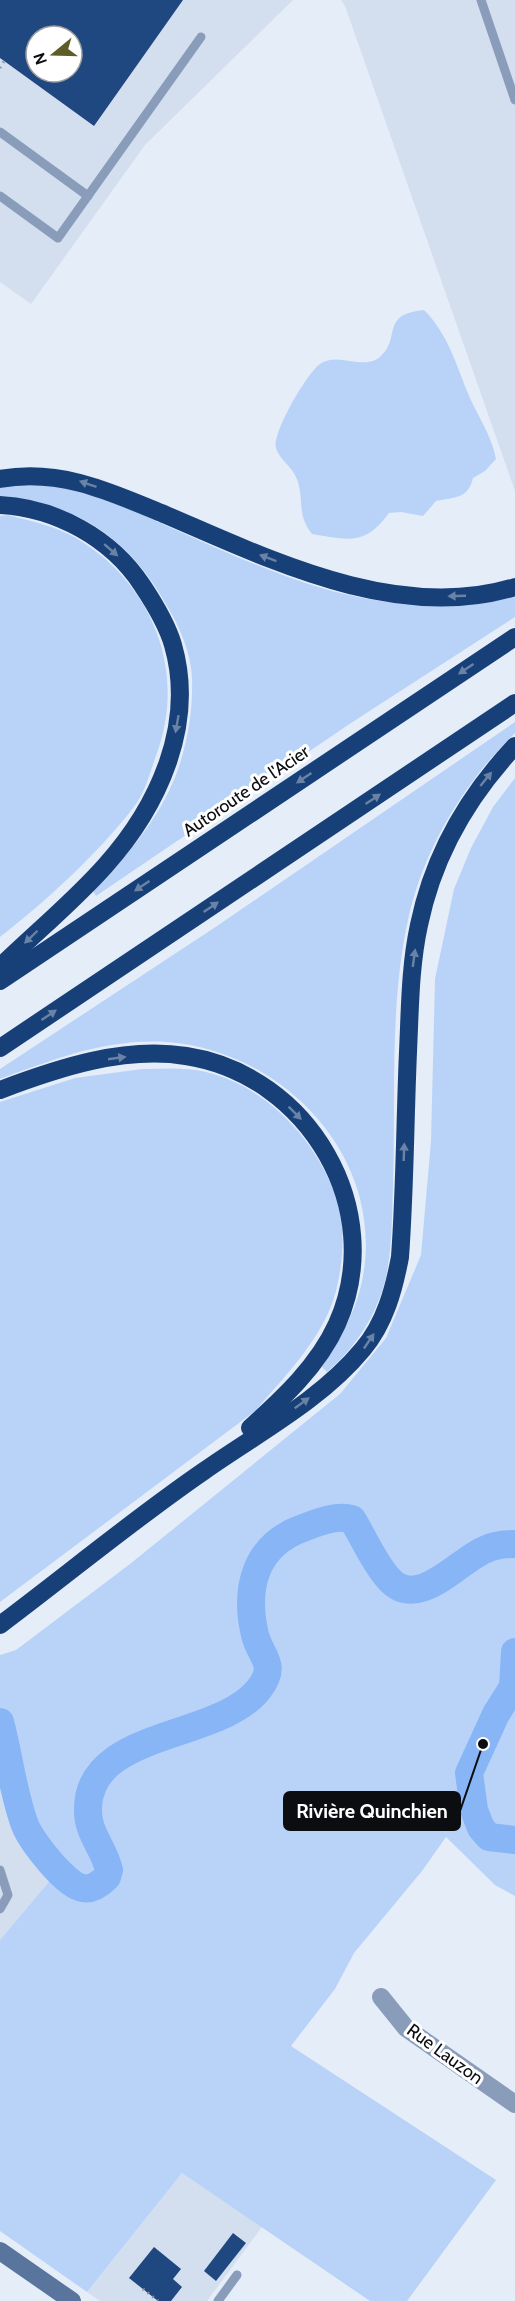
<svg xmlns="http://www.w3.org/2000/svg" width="515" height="2301" font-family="Cabin,sans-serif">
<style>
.built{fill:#d3dfef;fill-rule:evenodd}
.green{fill:#b9d3f8}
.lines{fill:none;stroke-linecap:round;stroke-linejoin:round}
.river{stroke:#88b5f6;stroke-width:28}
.building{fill:#1f4780;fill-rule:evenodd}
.path{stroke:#8e949c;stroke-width:3;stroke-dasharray:1.5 4.5;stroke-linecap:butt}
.lane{stroke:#899cb9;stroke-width:9}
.street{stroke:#899cb9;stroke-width:18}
.secondary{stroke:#59759e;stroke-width:18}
.highway{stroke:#184078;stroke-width:18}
.oneway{fill:#6983a7}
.labels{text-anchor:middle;stroke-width:6;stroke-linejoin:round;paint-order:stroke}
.street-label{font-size:18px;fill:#0b0d11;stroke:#fff}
.leader{fill:none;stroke:#0b0d11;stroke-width:2}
.callout-dot{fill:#0b0d11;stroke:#fff;stroke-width:2}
.callout{fill:#0b0d11;stroke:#0b0d11;stroke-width:2}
.callout-label{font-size:20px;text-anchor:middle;font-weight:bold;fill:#fff}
</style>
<rect width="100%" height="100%" fill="#e5edf8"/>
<g class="built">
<path d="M0,0H293L145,145L31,304L0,282ZM36,36H72V72H36Z"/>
<path d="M341,0H515V491L345,6Z"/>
<path d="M0,1789L10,1827L52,1878L0,1940Z"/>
<path d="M182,2173L262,2227L207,2301H100L87,2292Z"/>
</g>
<g class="green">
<path d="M424,310C447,333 455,361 467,391C476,414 491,433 496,459L485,471L473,478C468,499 455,497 436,501L423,516L401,512L389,513C365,546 349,540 312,534C297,515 304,503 298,482C293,466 280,461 276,448C272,433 307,373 320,364C339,351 364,372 381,356C401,338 380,314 424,310Z"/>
<path d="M36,483C87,487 132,510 178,531C298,584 380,622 515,597V617L351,723L96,896L93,891C129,855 167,809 181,760C189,733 193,706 192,678C191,654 180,627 167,606C130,539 77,503 0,496V486Z"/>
<path d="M8,515C31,521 55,526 76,538C152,583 187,670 157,753C151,769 146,790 136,804C102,850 45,902 0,937V516Z"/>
<path d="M515,722V733C464,782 423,850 408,920C389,1007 396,1098 393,1187C392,1217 392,1248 386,1277C377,1315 356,1347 327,1372L322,1367C338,1342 354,1315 361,1286C390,1162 286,1051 167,1042C108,1038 54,1059 0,1079V1069L217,926Z"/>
<path d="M515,778V1896L495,1885L446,1837L422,1871L354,1953L335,1989L291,2046L496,2180L407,2301H370L182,2173L87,2292L0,2231V1940L52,1878L10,1827L0,1789V1655L16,1650L130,1564L340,1394L386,1338L421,1255L431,1141L435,979L454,889L471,848L493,807Z"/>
<path d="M142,1069C163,1069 185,1067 206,1072C266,1086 319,1142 337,1201C346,1230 343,1262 336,1291C324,1337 285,1376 255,1411L0,1602V1102L75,1078Z"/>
</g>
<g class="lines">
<g class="river">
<path d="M515,1652L513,1687L496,1714L469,1773L474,1810L481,1828L489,1837L515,1840"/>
<path d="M0,1722C9,1755 13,1794 25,1825C31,1841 66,1886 83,1888C92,1890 101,1883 107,1877L109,1870C104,1848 88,1834 88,1811C86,1729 219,1741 259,1689C278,1664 261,1658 255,1635C244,1588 255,1545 303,1528C319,1522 336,1515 352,1519C364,1538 373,1561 388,1578C417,1612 457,1562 484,1550C494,1545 504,1544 515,1544"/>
</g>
</g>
<g class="building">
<path d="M0,0H183L94,126L0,58ZM36,36H72V72H36Z"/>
<path d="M233,2233L246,2243L216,2281L204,2271Z"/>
<path d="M154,2247L181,2269L173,2279L182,2287L171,2301H158L129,2278Z"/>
</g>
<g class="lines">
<g class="path">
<path d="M0,68L4,61"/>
<path d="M143,2289L158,2301"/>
</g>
<g class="lane">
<path d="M481,0L515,100"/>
<path d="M0,132L88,196"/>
<path d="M0,196L58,238L201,37"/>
<path d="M0,1870L8,1895L0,1909"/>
<path d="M218,2301L237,2275"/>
</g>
<path class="street" d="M381,1997L406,2028L515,2104"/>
<path class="secondary" d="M0,2251L72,2301"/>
<g class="highway">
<path d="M0,479C60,468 111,492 166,515C271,560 398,623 515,587"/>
<path d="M0,505C56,508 111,538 142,585C154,603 167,624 173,645C196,725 158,807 105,866C73,902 35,933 0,967"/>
<path d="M0,981L515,637"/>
<path d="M0,1048L515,703"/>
<path d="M0,1090C58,1068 124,1046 186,1056C309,1075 388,1210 337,1324C318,1366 283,1398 250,1428"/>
<path d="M0,1625C68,1574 134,1519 204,1471C258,1433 321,1400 363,1349C385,1323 394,1289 400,1257C405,1189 405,1120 408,1052C410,1009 410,966 419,925C433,857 468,796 515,746"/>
</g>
</g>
<defs><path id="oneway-solid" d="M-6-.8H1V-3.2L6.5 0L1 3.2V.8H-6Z" transform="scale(1.5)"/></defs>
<g class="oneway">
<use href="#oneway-solid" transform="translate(88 484) rotate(-161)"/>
<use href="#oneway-solid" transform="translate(111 550) rotate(41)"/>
<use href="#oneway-solid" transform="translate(268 558) rotate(-159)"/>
<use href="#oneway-solid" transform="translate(457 596) rotate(178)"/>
<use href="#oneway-solid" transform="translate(466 669) rotate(146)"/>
<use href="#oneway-solid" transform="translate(177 724) rotate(100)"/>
<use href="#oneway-solid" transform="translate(304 778) rotate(146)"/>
<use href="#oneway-solid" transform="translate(486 779) rotate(-51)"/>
<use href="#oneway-solid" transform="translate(373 799) rotate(-34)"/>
<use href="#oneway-solid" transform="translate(142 886) rotate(146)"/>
<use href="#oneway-solid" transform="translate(211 907) rotate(-34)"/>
<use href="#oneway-solid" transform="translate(31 937) rotate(136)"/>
<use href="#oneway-solid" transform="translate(414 958) rotate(-82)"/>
<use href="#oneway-solid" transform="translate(49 1015) rotate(-34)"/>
<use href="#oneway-solid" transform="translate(117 1058) rotate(-8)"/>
<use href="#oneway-solid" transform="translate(295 1113) rotate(45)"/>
<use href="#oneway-solid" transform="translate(404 1152) rotate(-88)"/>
<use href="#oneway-solid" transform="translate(369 1341) rotate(-56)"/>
<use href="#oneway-solid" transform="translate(302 1403) rotate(-36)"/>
</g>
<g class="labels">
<g class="street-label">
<text transform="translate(246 791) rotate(-34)" y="6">Autoroute de l'Acier</text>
<text transform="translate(445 2054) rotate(36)" y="6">Rue Lauzon</text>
</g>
</g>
<path class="leader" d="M483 1744L460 1811"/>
<circle class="callout-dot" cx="483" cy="1744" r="6"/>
<rect class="callout" x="284" y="1792" width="176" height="38" rx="6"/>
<g class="callout-label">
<text x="372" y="1818">Rivière Quinchien</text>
</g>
<g transform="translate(54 54) rotate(251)"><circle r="28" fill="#ffffff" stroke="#9d9ea0" stroke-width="1.5"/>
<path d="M0-4.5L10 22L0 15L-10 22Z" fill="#5e5d2a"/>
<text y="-9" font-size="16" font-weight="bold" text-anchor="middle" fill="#0b0d11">N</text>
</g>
</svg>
